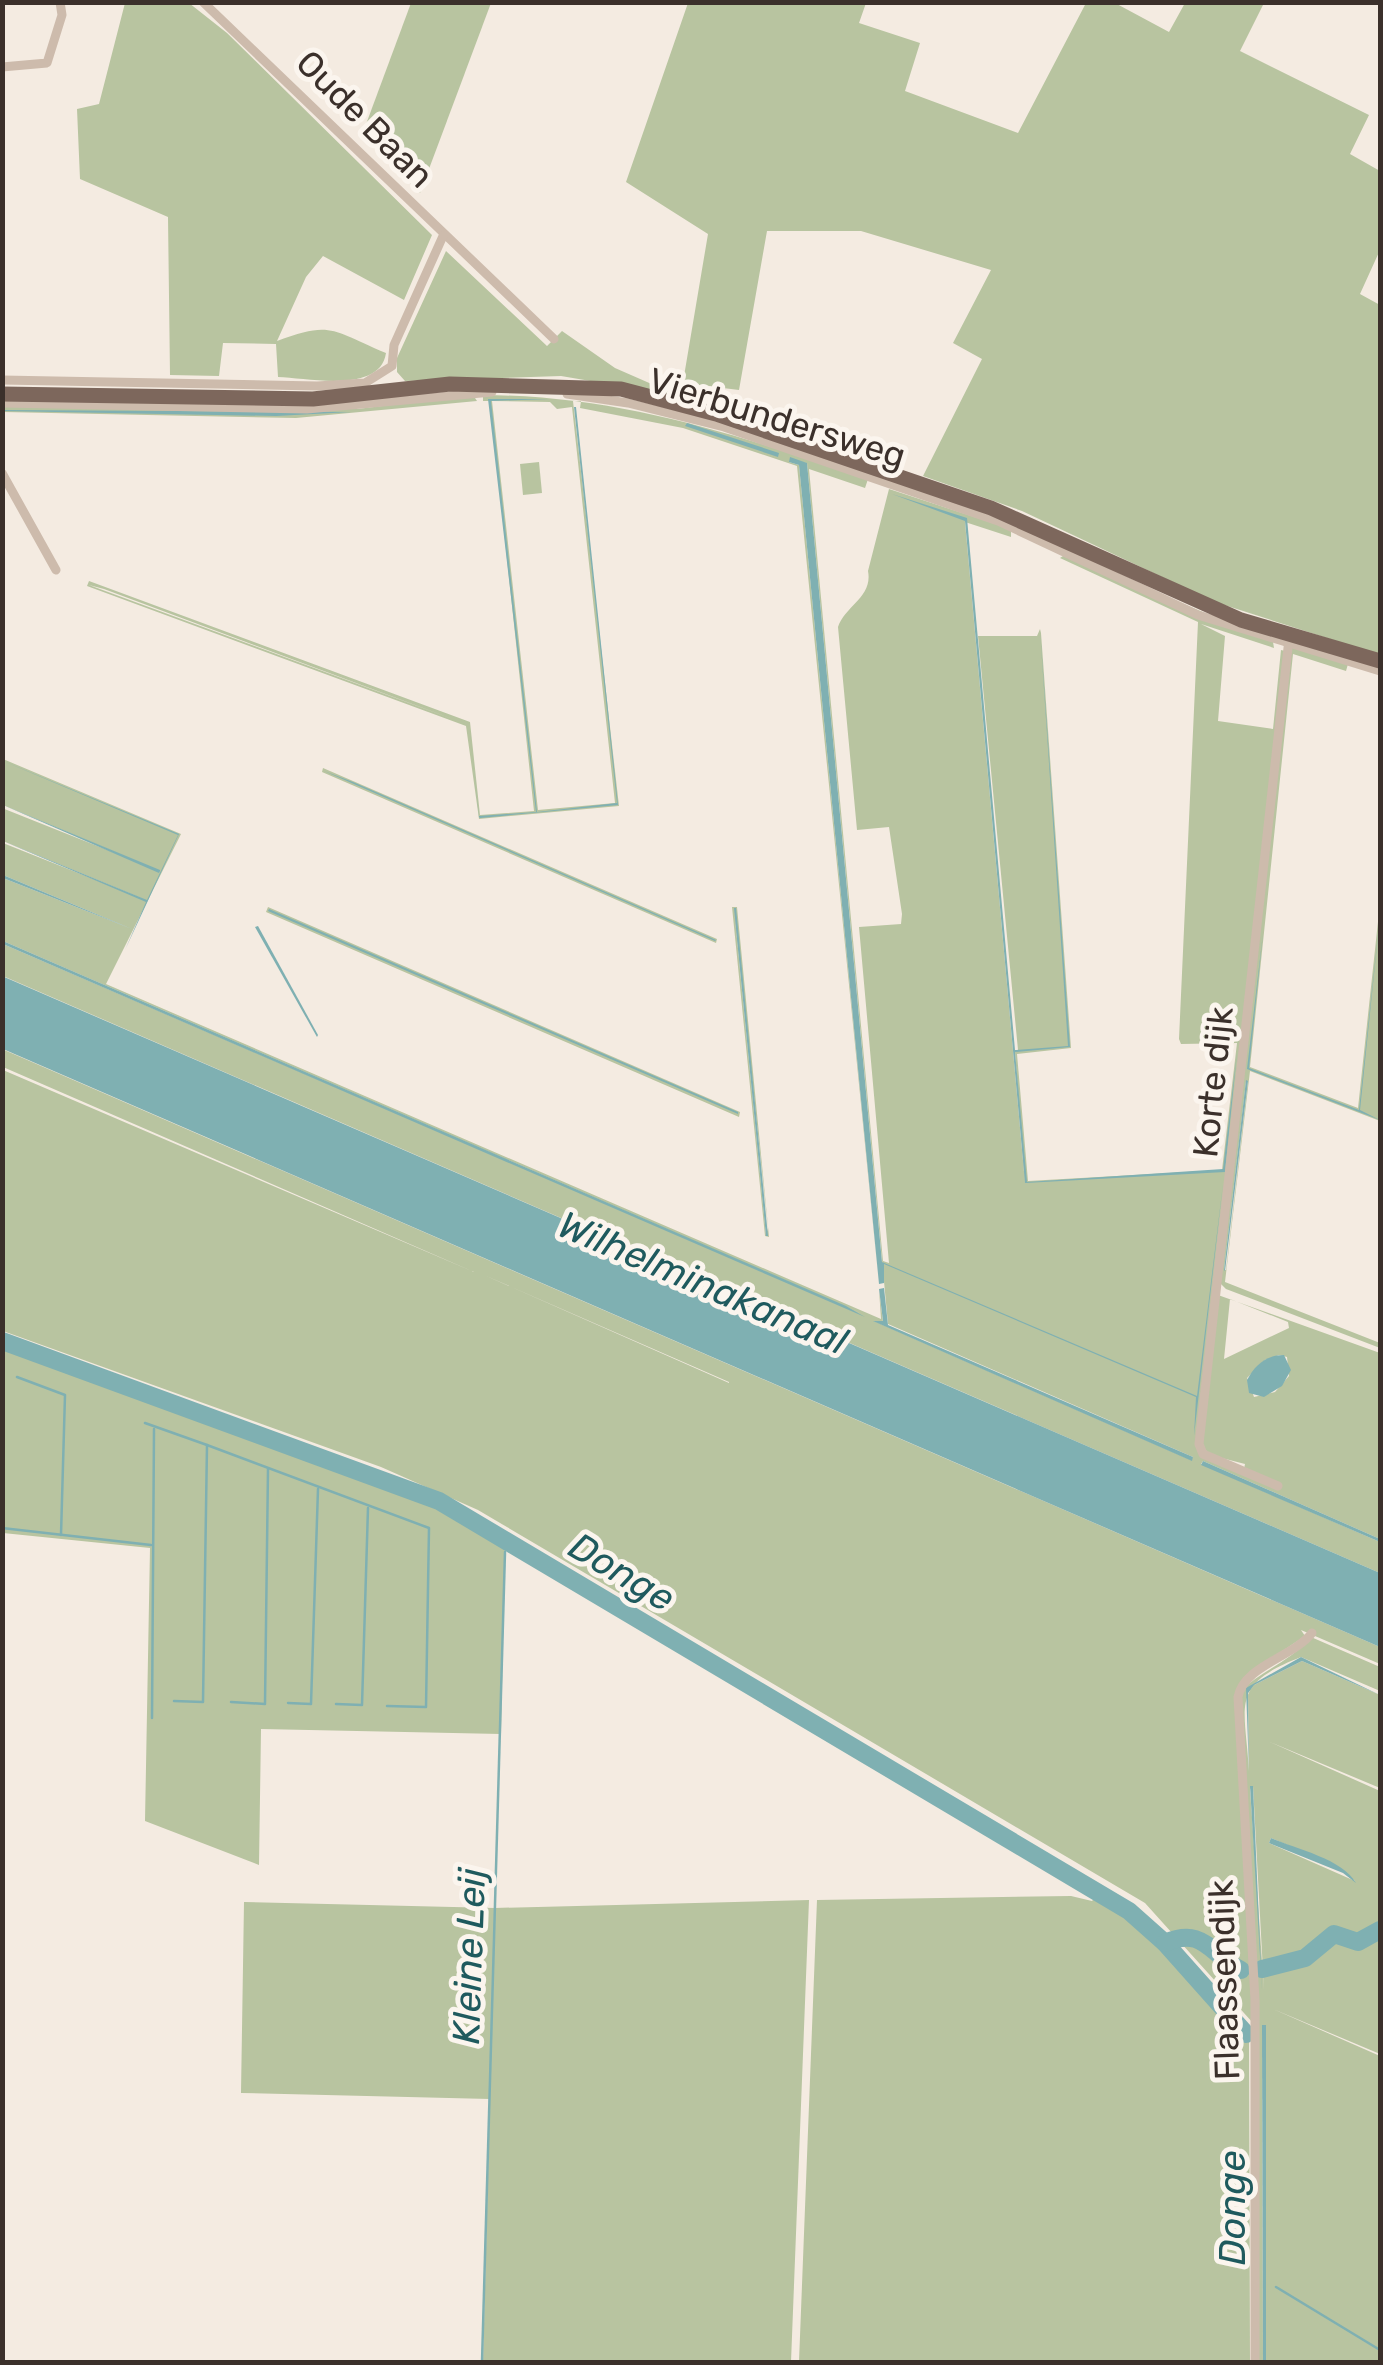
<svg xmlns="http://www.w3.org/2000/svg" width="1383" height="2365" font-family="Rubik,sans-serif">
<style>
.green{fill:#b8c4a0;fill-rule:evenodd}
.water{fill:#7fb0b2}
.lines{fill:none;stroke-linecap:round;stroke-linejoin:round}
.stream{stroke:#7fb0b2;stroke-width:2.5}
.river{stroke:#7fb0b2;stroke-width:18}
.street{stroke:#cdbbac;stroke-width:9}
.primary{stroke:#7d675c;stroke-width:15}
.labels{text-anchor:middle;stroke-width:10;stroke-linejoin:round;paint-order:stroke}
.street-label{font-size:35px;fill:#3b302b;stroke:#fbf5ee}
.water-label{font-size:38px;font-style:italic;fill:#1f5a5e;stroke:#fbf5ee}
</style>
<rect width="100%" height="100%" fill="#f4ebe1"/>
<g class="green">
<path d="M125,3H189L227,33L432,235L404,300L323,256L306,277L277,341C331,321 330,329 386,353C380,394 308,378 278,377L276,344L223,343L219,376L170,375L168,217L80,179L77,109L99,104Z"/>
<path d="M411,3H491L420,193L362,135Z"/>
<path d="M688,3H866L859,23L920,43L905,91L1018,133L1086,3H1115L1169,32L1185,3H1264L1240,51L1369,115L1350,154L1380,171V250L1360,294L1380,305V655L1215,602L1022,511L923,476L982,359L953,343L991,270L861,231H767L739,390L691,384L688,390L682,388L708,234L626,182Z"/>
<path d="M446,251L547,346L562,331L615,368L679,396L561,376L405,381L397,372V358Z"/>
<path d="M473,395L477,401L296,418L3,412V406L357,409Z"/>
<path d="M483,395C623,396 737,435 868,479L865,488L809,469L883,1261L889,1263L859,927L901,924L902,914L889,827L857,830L838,627C845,606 873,597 868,571L889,489L1011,529V537L965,522L1025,1183L1015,1052L1018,1050L978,636H1037L1040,629L1041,633L1071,1048L1017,1054L1028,1181L1222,1170L1237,1043L1181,1044L1179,1039L1198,622L1060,558L1066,554L1273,642L1274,648L1201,624L1225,636L1218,721L1273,729L1281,650L1285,651L1198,1450L1244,1469L1245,1464L1210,1455L1202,1446L1218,1295L1380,1353V1539L1203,1461L1201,1464L1380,1542V1573L3,976V944L865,1315L3,941V878L132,929L3,875V843L146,900L3,841L2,808L160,871L3,805V759L181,834L106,984L881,1319L879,1289L883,1322L874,1321L1191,1460L1193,1457L888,1324L807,463L789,462L799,465L879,1284L797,466L683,428L580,408L581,401H573L619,806L479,819L466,726L87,586L89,581L470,722L480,815L534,811L490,401H483ZM492,401L550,402L557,409L572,407L615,803L538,810ZM89,585L104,589L458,721ZM1230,1299L1288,1322L1289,1328L1224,1359ZM1279,1355L1287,1357L1289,1376L1275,1392L1254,1397L1247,1378L1265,1360Z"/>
<path d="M539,462L542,493L523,495L520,464Z"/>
<path d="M1290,647L1348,664L1346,671L1293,654L1250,1067L1358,1108L1380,903V1121L1250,1071L1225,1282L1380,1343V1348L1226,1289L1219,1282ZM1246,1081H1248L1226,1270H1224Z"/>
<path d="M323,768L353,781L717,939L716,943L322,772Z"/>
<path d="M268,907L740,1112L739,1117L266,912Z"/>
<path d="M732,907H737L769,1237L765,1236ZM734,908L768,1228L766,1235Z"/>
<path d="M2,1049L1380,1647V1664L1301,1630L1305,1636L1249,1673L1236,1693L1253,2023L1145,1903L478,1510L381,1467L3,1331V1070L474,1272L3,1067ZM484,1275L729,1382V1383Z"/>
<path d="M2,1345L390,1483L461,1515L505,1544L501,1734L261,1729L259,1865L145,1821L150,1548L3,1533Z"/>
<path d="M1311,1637L1380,1667V1691L1301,1657C1229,1685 1245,1704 1249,1771L1248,1693L1254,1685L1302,1661L1380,1695V1788L1270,1742L1380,1791V2054L1273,2009L1380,2056V2362H1266L1262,2025L1263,2362H1256L1258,1999L1240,1691C1262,1671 1292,1660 1311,1637ZM1253,1786L1264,1990L1250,1789ZM1271,1838L1335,1865L1355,1881L1269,1843Z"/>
<path d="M1103,1889L1157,1929L1249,2031L1250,2362H799L817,1900L1071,1896L1092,1901Z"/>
<path d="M809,1900L791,2362H483L490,2099L241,2093L244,1902L495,1908Z"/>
</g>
<g class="water">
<path d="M488,399H549L491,401L537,812L617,803L574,407H576L618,805L480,818L479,817L469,726L479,816L536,812Z"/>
<path d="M3,411V410L351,412L276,416Z"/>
<path d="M687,423L779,453L778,457L685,426Z"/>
<path d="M790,457L807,463L882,1262L1197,1396L1223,1184L1194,1436L1196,1397L884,1264V1283L879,1284L799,465L789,462Z"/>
<path d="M892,494L967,518L1015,1050L1068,1046L1040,630L1070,1047L1015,1052L1027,1182L1223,1169L1237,1053L1225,1172L1025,1183L965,521Z"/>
<path d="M3,761L179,834L125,950L146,902L3,841L147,900L178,835Z"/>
<path d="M324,771L353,782L716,940L715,941Z"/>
<path d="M3,805L160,870V871L159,873Z"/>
<path d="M3,875L132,929L3,878Z"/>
<path d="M734,908H736L768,1236H766Z"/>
<path d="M269,909L738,1112V1114L268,911Z"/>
<path d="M1380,916L1360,1110L1380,1120L1247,1069L1263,933L1249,1068L1359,1110Z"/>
<path d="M258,926L318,1035L317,1037L255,927Z"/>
<path d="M3,941L846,1306L865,1317L3,944Z"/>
<path d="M2,976L1380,1573V1647L3,1049Z"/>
<path d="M1246,1080L1248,1081L1225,1271L1224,1270Z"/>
<path d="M884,1288L888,1325L1193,1457L1192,1461L873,1321H883L879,1289Z"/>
<path d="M1284,1355L1291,1370L1282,1386L1264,1397L1249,1393L1247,1380C1255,1365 1266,1355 1284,1355Z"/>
<path d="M1203,1461L1380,1539V1542L1201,1465Z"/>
<path d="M1301,1657L1380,1695L1302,1661L1254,1685L1248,1693L1249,1771L1246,1688Z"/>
<path d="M1250,1786H1253L1262,1990Z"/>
<path d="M1271,1838C1296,1849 1343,1859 1356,1883L1343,1873L1269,1843Z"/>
<path d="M1262,2025H1266V2362H1263Z"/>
</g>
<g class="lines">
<g class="stream">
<path d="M17,1377L65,1395L61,1535"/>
<path d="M145,1423L207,1445L203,1702L174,1701"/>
<path d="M207,1445L429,1528L426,1707L387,1706"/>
<path d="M2,1528L151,1545"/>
<path d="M506,1544V1539"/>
<path d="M231,1702L265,1704L268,1469"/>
<path d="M288,1703L311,1704L318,1489"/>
<path d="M336,1704L362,1705L368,1508"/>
<path d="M152,1718L154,1429"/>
<path d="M1276,2287L1380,2350"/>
<path d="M482,2362L505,1552"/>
</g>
<g class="river">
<path d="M2,1341L439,1501L1129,1911L1165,1943L1246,2034"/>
<path d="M1165,1943C1204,1926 1209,1954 1241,1970"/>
<path d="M1262,1969L1305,1958L1334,1934L1358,1942L1380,1930"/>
</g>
<g class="street">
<path d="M203,2L554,339"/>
<path d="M2,67L47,63L62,15L60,2"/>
<path d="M2,380L317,386L365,383L392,366L394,345L443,236"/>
<path d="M567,394L628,403L724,427L998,521L1198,615L1380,671"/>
<path d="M2,403L307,409L492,392"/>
<path d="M2,473L56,570"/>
<path d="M1278,1486L1203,1454L1199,1444L1289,639"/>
<path d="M1255,2362V2000L1238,1697C1244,1666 1293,1657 1312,1633"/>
</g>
<path class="primary" d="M2,394L313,399L450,384L621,389L716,414L991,508L1241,620L1380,661"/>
</g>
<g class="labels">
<g class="street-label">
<text transform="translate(365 119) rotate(45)" y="12">Oude Baan</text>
<text transform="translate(777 418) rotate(17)" y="12">Vierbundersweg</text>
<text transform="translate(1213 1082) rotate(-84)" y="12">Korte dijk</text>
<text transform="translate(1224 1980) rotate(-92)" y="12">Flaassendijk</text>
</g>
<g class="water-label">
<text transform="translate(703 1283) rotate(23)" y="13">Wilhelminakanaal</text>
<text transform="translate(622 1572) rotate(31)" y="13">Donge</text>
<text transform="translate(469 1956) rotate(-88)" y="13">Kleine Leij</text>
<text transform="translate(1232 2208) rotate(-90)" y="13">Donge</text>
</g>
</g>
<rect width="1383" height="2365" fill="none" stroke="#3b302b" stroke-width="10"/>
</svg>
